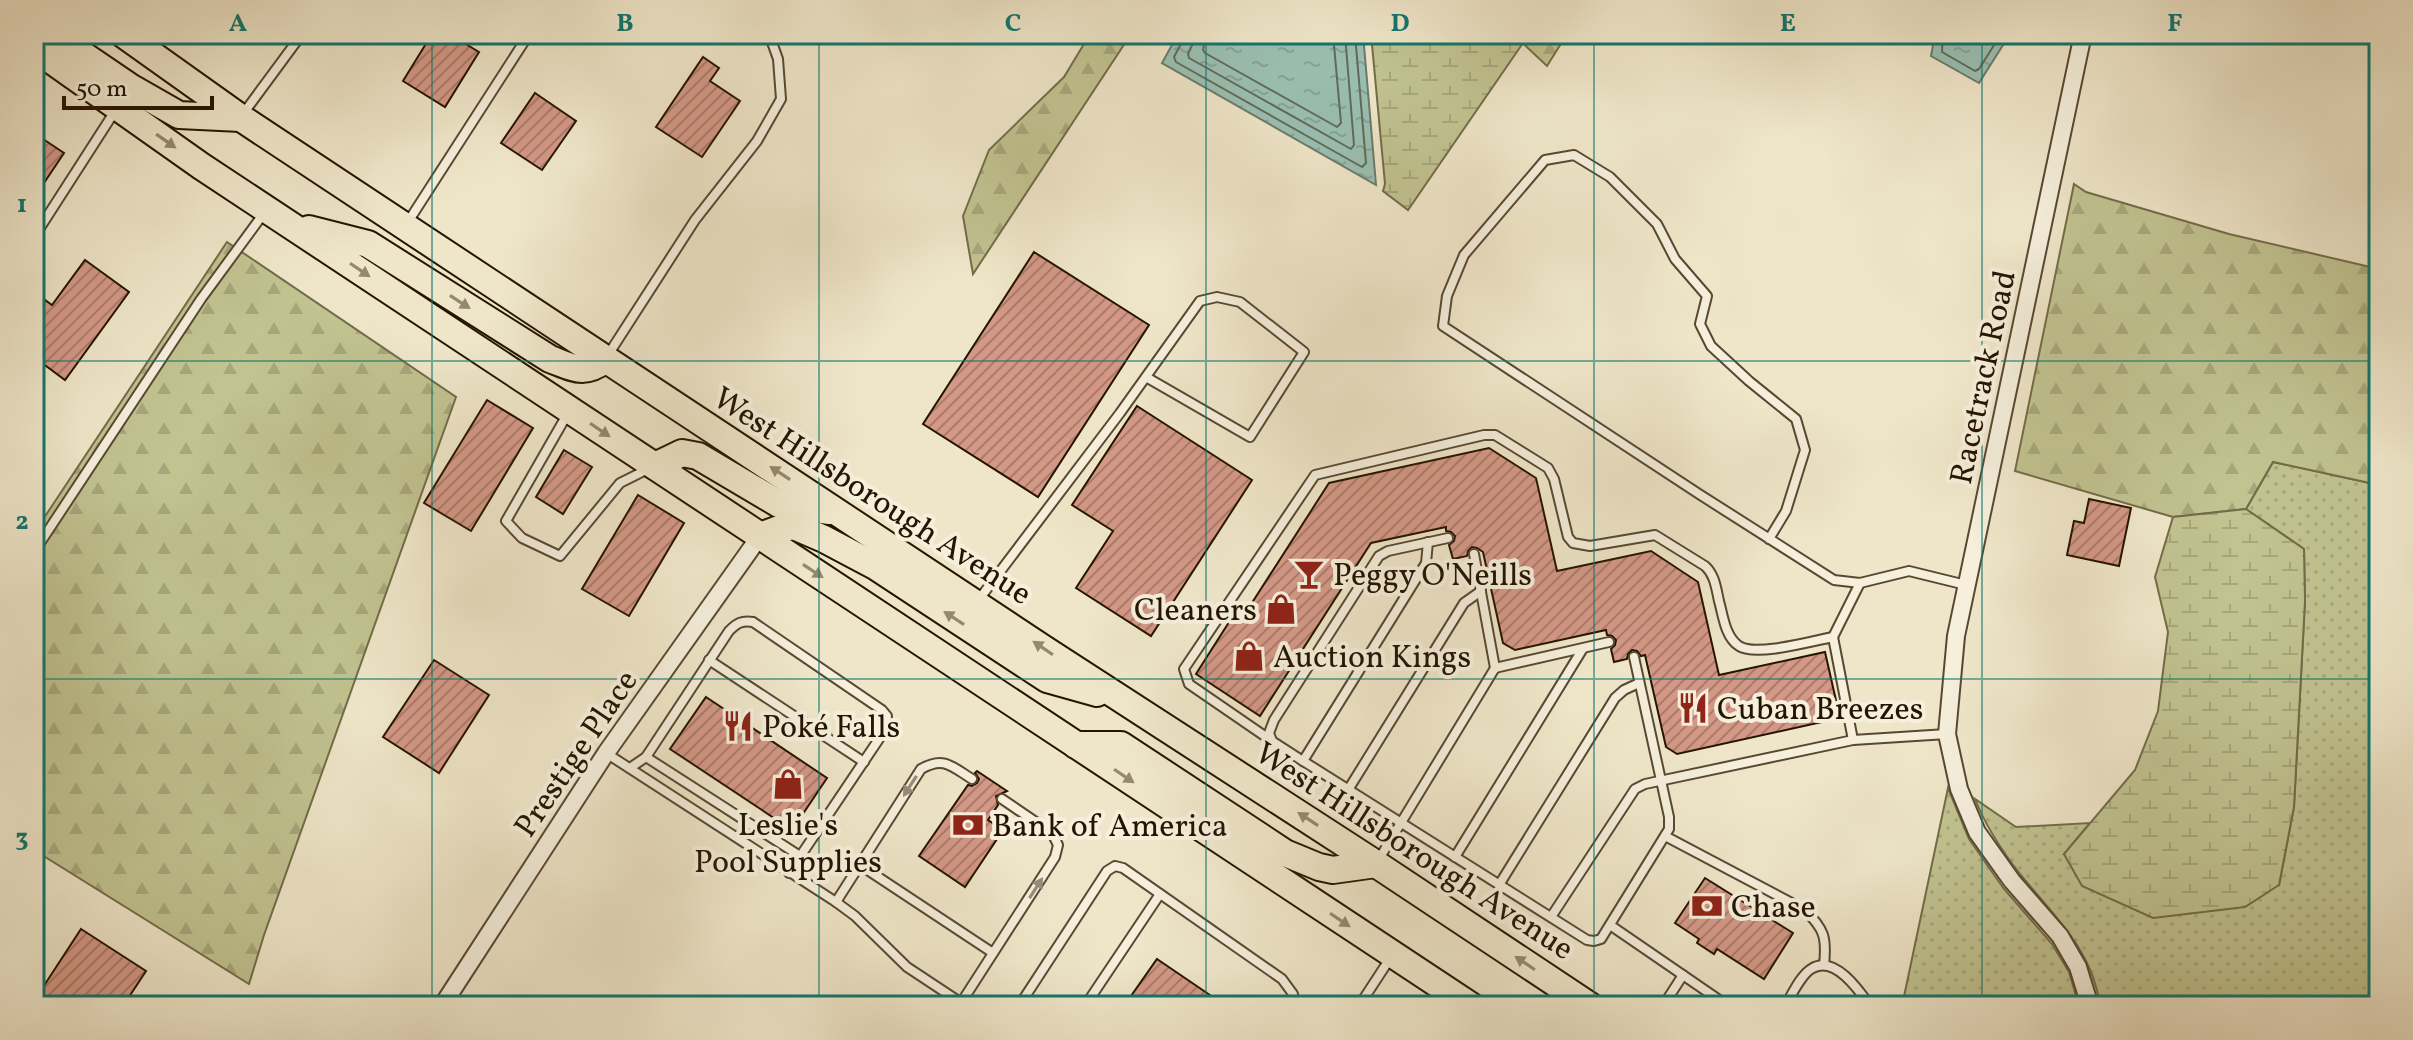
<svg xmlns="http://www.w3.org/2000/svg" width="2413" height="1040" font-family="Vollkorn,serif">
<style>
.grass{fill:url(#grass-dots);stroke:#736c48;stroke-width:2}
.forest{fill:url(#forest-firs);stroke:#736c48;stroke-width:2}
.wetland{fill:url(#wetland-marsh);stroke:#736c48;stroke-width:2}
.water{fill:url(#water-ripples);stroke:#6b7b6b;stroke-width:2}
.lines{fill:none;stroke-linecap:round;stroke-linejoin:round}
.shore{stroke:#606a5a;stroke-width:2}
.building{fill:url(#building-hatch);stroke:#251400;stroke-width:2}
.service-casing{stroke:#584832;stroke-width:12}
.minor-casing{stroke:#584832;stroke-width:20}
.primary-casing{stroke:#251400;stroke-width:30}
.service{stroke:#f5efdc;stroke-width:8}
.minor{stroke:#f5efdc;stroke-width:16}
.primary{stroke:#efe6c9;stroke-width:26}
.oneway{fill:#94886f}
.oneway2{fill:#978c79}
.grid{fill:none;stroke:#0f766e;stroke-width:2;stroke-opacity:0.55}
.labels{text-anchor:middle;stroke-width:8;stroke-linejoin:round;paint-order:stroke}
.street-label{font-size:32px;fill:#251400;stroke:#f5efdc}
.poi-label{font-size:32px;fill:#251400;stroke:#f5efdc;text-anchor:start}
.neatline{fill:none;stroke:#0f766e;stroke-width:3}
.grid-label{font-size:26px;text-anchor:middle;font-weight:bold;fill:#0f766e}
</style>
<defs>
<pattern id="grass-dots" width="8" height="8" patternUnits="userSpaceOnUse" patternTransform="scale(2)"><rect width="8" height="8" fill="#c1c391"/><path d="M2 2h.1M6 6h.1" fill="none" stroke="#a6a77b" stroke-width="1.8" stroke-linecap="round"/></pattern>
<pattern id="forest-firs" width="22" height="20" patternUnits="userSpaceOnUse" patternTransform="scale(2)"><rect width="22" height="20" fill="#c1c391"/><path d="M5 1l3.5 6h-7zM16 11l3.5 6h-7z" fill="#a6a77b"/></pattern>
<pattern id="wetland-marsh" width="20" height="14" patternUnits="userSpaceOnUse" patternTransform="scale(2)"><rect width="20" height="14" fill="#c1c391"/><path d="M1 5h8M5 5V1M11 12h8M15 12V8" fill="none" stroke="#a6a77b"/></pattern>
<pattern id="water-ripples" width="26" height="14" patternUnits="userSpaceOnUse" patternTransform="scale(2)"><rect width="26" height="14" fill="#9ac0b3"/><path d="M2 4q2-2 4 0t4 0M15 11q2-2 4 0t4 0" fill="none" stroke="#85a498"/></pattern>
<pattern id="building-hatch" width="6" height="6" patternUnits="userSpaceOnUse" patternTransform="scale(2)"><rect width="6" height="6" fill="#d49886"/><path d="M-1 1l2-2M0 6l6-6M5 7l2-2" fill="none" stroke="#ac7b6b"/></pattern>
</defs>
<rect width="100%" height="100%" fill="#efe6c9"/>
<filter id="stains"><feTurbulence type="fractalNoise" baseFrequency=".0025" numOctaves="4"/><feColorMatrix values="0 0 0 0 .2 0 0 0 0 .09 0 0 0 0 .02 0 0 0 .5 -.17"/></filter>
<radialGradient id="worn" r=".72"><stop offset=".6" stop-color="#630" stop-opacity="0"/><stop offset="1" stop-color="#630" stop-opacity=".3"/></radialGradient>
<g class="grass">
<path d="M2273,462L2379,485V1006H2100C2093,950 2053,915 2020,874C2002,851 1986,827 1975,799L2016,827L2090,823L2064,854L2279,885L2294,807L2305,601L2304,549L2246,509Z"/>
<path d="M1948,788L1969,839L2004,889L2052,944L2069,972L2079,1006H1902Z"/>
</g>
<g class="forest">
<path d="M1090,34H1131L973,274L963,216L989,150L1064,77Z"/>
<path d="M1513,34H1567L1547,66Z"/>
<path d="M2074,184L2086,192L2229,234L2379,269V485L2273,462L2246,509L2173,517L2015,471Z"/>
<path d="M227,242L456,397L264,935L249,984L34,850V533Z"/>
</g>
<g class="wetland">
<path d="M1371,34H1513L1523,43L1408,210L1383,191L1385,184Z"/>
<path d="M2246,509L2304,549L2305,601L2294,807L2279,885L2245,907L2153,918L2082,886L2064,854L2135,770L2158,711L2168,632L2155,577L2173,517Z"/>
</g>
<g class="water">
<path d="M1178,34H1363L1376,185L1162,63Z"/>
<path d="M1935,34H2010L1979,83L1931,56Z"/>
</g>
<g class="lines">
<g class="shore">
<path d="M1184,34L1183,40L1174,57L1176,62L1362,167L1366,163L1355,34"/>
<path d="M1194,34L1193,43L1188,54L1189,58L1351,149L1354,145L1345,34"/>
<path d="M1206,34L1203,50L1205,53L1337,127L1341,123L1333,34"/>
<path d="M1943,34L1942,52L1975,71L1979,69L2001,34"/>
</g>
</g>
<g class="building">
<path d="M432,34H449L479,52L445,107L403,81Z"/>
<path d="M703,57L719,68L710,81L740,101L702,157L656,127Z"/>
<path d="M535,93L576,121L542,170L501,143Z"/>
<path d="M34,133L64,153L34,198Z"/>
<path d="M1034,252L1149,325L1038,497L923,424Z"/>
<path d="M85,260L129,292L65,380L34,357V330L42,319L35,314L45,300L52,305Z"/>
<path d="M487,400L533,428L471,531L424,503Z"/>
<path d="M1137,406L1252,480L1151,636L1076,588L1113,531L1072,505Z"/>
<path d="M1489,448L1536,478L1557,571L1651,551L1698,582L1719,675L1825,652L1840,718L1677,754L1666,747L1645,655L1641,656L1637,651L1632,650L1628,654L1627,659L1614,662L1611,649L1615,645L1616,640L1612,636L1607,635L1606,630L1515,650L1503,643L1483,552L1477,548L1472,547L1468,551L1467,556L1453,559L1449,545L1454,541L1455,536L1451,532L1446,531V527L1371,543L1260,716L1196,674L1231,619L1239,623L1329,483Z"/>
<path d="M564,450L592,467L563,514L536,497Z"/>
<path d="M638,495L684,523L629,616L582,589Z"/>
<path d="M2089,499L2131,508L2119,566L2067,555L2074,521L2084,523Z"/>
<path d="M434,660L489,695L439,773L383,737Z"/>
<path d="M706,697L827,778L792,830L670,749Z"/>
<path d="M977,771L1007,791L996,796L998,805L988,820L1003,830L965,887L919,856L968,785L972,786L977,783L979,779L975,773Z"/>
<path d="M1705,878L1793,933L1764,979L1717,949L1714,954L1697,943L1699,939L1675,923Z"/>
<path d="M81,929L146,971L123,1006H34V1001Z"/>
<path d="M1157,959L1226,1006H1124Z"/>
</g>
<g class="lines">
<defs>
<g id="service">
<path d="M243,114L302,34"/>
<path d="M406,225L529,34"/>
<path d="M34,237L115,111"/>
<path d="M608,355L695,220L757,141L781,99L778,59L769,34"/>
<path d="M568,413L506,521L522,538L560,556L620,483L650,468"/>
<path d="M1448,538L1388,551L1379,556L1274,720L1269,733L1272,741L1303,761L1587,940L1594,941L1601,939L1669,829V817L1634,657"/>
<path d="M1769,539L1786,511L1805,450L1796,419L1749,381L1711,346L1700,324L1707,296L1675,259L1657,224L1610,177L1574,155L1545,160L1464,255L1447,296L1443,326L1699,494L1834,580L1860,583L1909,571L1966,585"/>
<path d="M34,552L201,299L264,213"/>
<path d="M1474,554L1495,668L1609,642"/>
<path d="M977,602L1120,413L1200,301L1217,297L1240,302L1304,352L1250,437L1146,377"/>
<path d="M1833,637L1860,583"/>
<path d="M709,660L864,762"/>
<path d="M1272,741L1189,684L1184,669L1315,475L1484,435H1495L1548,468L1554,479L1568,537L1573,543L1590,546L1655,535L1705,566C1715,575 1716,588 1719,601C1723,615 1725,637 1739,646C1755,657 1813,641 1833,637L1853,740"/>
<path d="M606,753L836,902L855,916L907,967L966,1006"/>
<path d="M646,757L800,856"/>
<path d="M1303,761L1426,563L1428,542"/>
<path d="M630,768L646,757L729,631C737,623 742,620 753,622L882,710L887,716L885,730L789,873"/>
<path d="M1348,790L1464,603L1481,591"/>
<path d="M1665,836L1805,910C1824,929 1827,937 1824,965"/>
<path d="M1455,857L1582,650"/>
<path d="M1379,859L1495,668"/>
<path d="M860,865L993,953"/>
<path d="M1499,885L1615,698L1624,690L1639,683"/>
<path d="M836,902L921,769C944,756 951,766 972,779"/>
<path d="M1551,917L1635,789L1645,784L1853,740L1947,734"/>
<path d="M1610,925L1728,1006"/>
<path d="M961,1003L1055,857L1058,845L1052,833L1002,799"/>
<path d="M161,1006L162,1005"/>
<path d="M1019,1006L1107,871L1115,866L1123,868L1282,979L1293,994L1291,1006"/>
<path d="M1085,1006L1160,894"/>
<path d="M1359,1006L1391,957"/>
<path d="M1663,1006L1683,975"/>
<path d="M1785,1006C1792,995 1800,976 1811,969C1834,954 1859,990 1870,1006"/>
</g>
<g id="minor">
<path d="M2083,34L1956,636L1947,734L1959,789L1977,832L2012,881L2060,936L2078,967L2090,1006"/>
<path d="M442,1006L606,753L760,536"/>
</g>
<g id="primary">
<path d="M52,34L130,87L179,115L241,118"/>
<path d="M123,34L241,118L1044,649L1376,864L1590,1006"/>
<path d="M34,48L201,166L1471,1006"/>
<path d="M309,229L368,244L550,359C574,368 584,376 606,359"/>
<path d="M655,466L682,453L698,456L779,504L830,511"/>
<path d="M760,536L779,529L794,526L824,539L875,566L1047,679L1097,693"/>
<path d="M1076,745H1121L1285,853L1319,867L1333,870L1376,864"/>
</g>
</defs>
<use href="#service" class="service-casing"/>
<use href="#minor" class="minor-casing"/>
<use href="#primary" class="primary-casing"/>
<use href="#service" class="service"/>
<use href="#minor" class="minor"/>
<use href="#primary" class="primary"/>
</g>
<defs><path id="oneway-solid" d="M-6-.8H1V-3.2L6.5 0L1 3.2V.8H-6Z" transform="scale(2)"/></defs>
<g class="oneway">
<use href="#oneway-solid" transform="translate(166 141) rotate(35)"/>
<use href="#oneway-solid" transform="translate(360 270) rotate(34)"/>
<use href="#oneway-solid" transform="translate(460 302) rotate(33)"/>
<use href="#oneway-solid" transform="translate(600 430) rotate(34)"/>
<use href="#oneway-solid" transform="translate(780 473) rotate(-147)"/>
<use href="#oneway-solid" transform="translate(813 571) rotate(33)"/>
<use href="#oneway-solid" transform="translate(954 618) rotate(-147)"/>
<use href="#oneway-solid" transform="translate(1043 648) rotate(-146)"/>
<use href="#oneway-solid" transform="translate(1124 776) rotate(34)"/>
<use href="#oneway-solid" transform="translate(1308 819) rotate(-147)"/>
<use href="#oneway-solid" transform="translate(1340 920) rotate(34)"/>
<use href="#oneway-solid" transform="translate(1525 963) rotate(-146)"/>
</g>
<g class="oneway2">
<use href="#oneway-solid" transform="translate(910 786) rotate(123)"/>
<use href="#oneway-solid" transform="translate(1036 888) rotate(-57)"/>
</g>
<path class="grid" d="M432,34V1006M819,34V1006M1206,34V1006M1594,34V1006M1982,34V1006M34,361H2379M34,679H2379"/>
<defs>
<symbol id="bar-bare" viewBox="-9 -9 18 18"><path d="M-6-5H6L.8 .8V4.5H3.5V6h-7V4.5H-.8V.8Z" fill="#8f2418" stroke="#f5efdc" stroke-width="2.5" paint-order="stroke"/></symbol>
<symbol id="shop-bare" viewBox="-9 -9 18 18"><path d="M-5-2.5h2.3a2.7 3.5 0 0 1 5.4 0H5L5.5 6h-11ZM-1.5-2.5h3a1.5 2.3 0 0 0-3 0Z" fill="#8f2418" stroke="#f5efdc" stroke-width="2.5" paint-order="stroke"/></symbol>
<symbol id="restaurant-bare" viewBox="-9 -9 18 18"><path d="M-5-6h1v4h1v-4h1v4h1v-4h1v5L-1.5 .5V6h-2V.5L-5-1ZM5-6V6H3V1.5H1.5Q1.5-4 5-6Z" fill="#8f2418" stroke="#f5efdc" stroke-width="2.5" paint-order="stroke"/></symbol>
<symbol id="bank-bare" viewBox="-9 -9 18 18"><path d="M-6-4H6V4H-6ZM0-2.3a2.3 2.3 0 1 0 0 4.6a2.3 2.3 0 1 0 0-4.6Z" fill="#8f2418" stroke="#f5efdc" stroke-width="2.5" paint-order="stroke"/></symbol>
</defs>
<g fill-rule="evenodd">
<use href="#bar-bare" x="1287" y="552" width="44" height="44"/>
<use href="#shop-bare" x="1259" y="587" width="44" height="44"/>
<use href="#shop-bare" x="1227" y="634" width="44" height="44"/>
<use href="#restaurant-bare" x="1671" y="686" width="44" height="44"/>
<use href="#restaurant-bare" x="716" y="704" width="44" height="44"/>
<use href="#shop-bare" x="766" y="762" width="44" height="44"/>
<use href="#bank-bare" x="946" y="803" width="44" height="44"/>
<use href="#bank-bare" x="1685" y="884" width="44" height="44"/>
</g>
<g class="labels">
<g class="street-label">
<text transform="translate(1982 377) rotate(-78)" y="11">Racetrack Road</text>
<text transform="translate(873 495) rotate(33)" y="11">West Hillsborough Avenue</text>
<text transform="translate(575 753) rotate(-56)" y="11">Prestige Place</text>
<text transform="translate(1415 850) rotate(33)" y="11">West Hillsborough Avenue</text>
</g>
<g class="poi-label">
<text x="1333" y="585">Peggy O'Neills</text>
<text x="1257" y="620" text-anchor="end">Cleaners</text>
<text x="1273" y="667">Auction Kings</text>
<text x="1717" y="719">Cuban Breezes</text>
<text x="762" y="737">Poké Falls</text>
<text x="788" y="835" text-anchor="middle">Leslie's<tspan x="788" dy="37">Pool Supplies</tspan></text>
<text x="992" y="836">Bank of America</text>
<text x="1731" y="917">Chase</text>
</g>
</g>
<rect width="2413" height="1040" fill="none" stroke="#efe6c9" stroke-width="88"/>
<path d="M64 96v12h148v-12" fill="none" stroke="#251400" stroke-width="4"/>
<text x="76" y="96" font-size="24" fill="#251400" stroke="#f5efdc" stroke-width="6" paint-order="stroke">50 m</text>
<rect x="44" y="44" width="2325" height="952" class="neatline"/>
<g class="grid-label">
<text x="238" y="31">A</text>
<text x="625" y="31">B</text>
<text x="1013" y="31">C</text>
<text x="1400" y="31">D</text>
<text x="1788" y="31">E</text>
<text x="2175" y="31">F</text>
<text x="22" y="212">1</text>
<text x="22" y="529">2</text>
<text x="22" y="846">3</text>
</g>
<rect width="100%" height="100%" filter="url(#stains)"/>
<rect width="100%" height="100%" fill="url(#worn)"/>
</svg>
